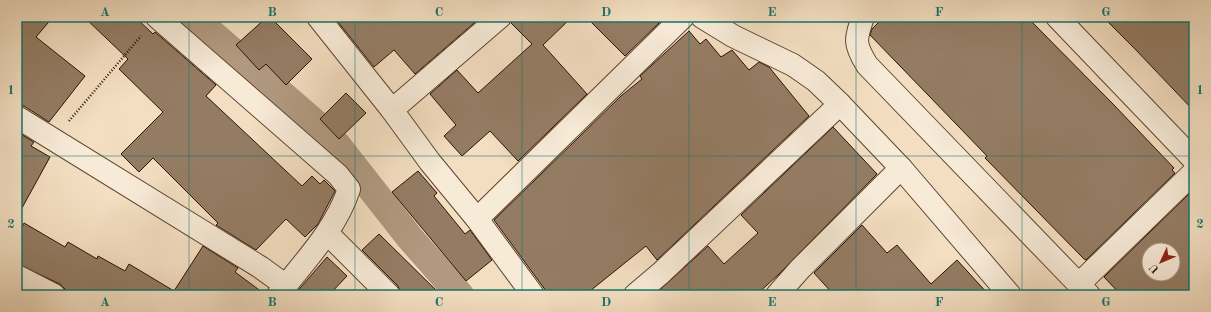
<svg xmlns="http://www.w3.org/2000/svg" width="1211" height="312" font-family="'Old Standard TT',serif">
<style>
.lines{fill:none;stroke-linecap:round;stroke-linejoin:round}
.canal{stroke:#b0997f;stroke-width:28}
.building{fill:#947c64;stroke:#2e1200;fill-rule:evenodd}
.street-casing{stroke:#5f4530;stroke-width:24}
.path{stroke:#2e1200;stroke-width:2.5;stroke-dasharray:1 2;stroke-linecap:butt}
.street{stroke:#f7ead7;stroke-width:22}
.grid{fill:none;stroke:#0f766e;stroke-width:1;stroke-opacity:0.55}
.neatline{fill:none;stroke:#0f766e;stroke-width:1.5}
.grid-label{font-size:13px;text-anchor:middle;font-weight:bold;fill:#0f766e}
</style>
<rect width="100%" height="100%" fill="#f3dec1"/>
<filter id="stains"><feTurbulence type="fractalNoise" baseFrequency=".005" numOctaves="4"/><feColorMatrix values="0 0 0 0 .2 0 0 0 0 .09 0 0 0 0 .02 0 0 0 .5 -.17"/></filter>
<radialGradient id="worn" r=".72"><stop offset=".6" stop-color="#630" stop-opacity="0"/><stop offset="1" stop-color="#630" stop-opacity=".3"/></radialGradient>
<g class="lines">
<path class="canal" d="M193,17L322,129L337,145L410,238L460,295"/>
</g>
<g class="building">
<path d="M17,17H53L36,37L85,76L49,122L24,106L17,105Z"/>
<path d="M84,17H135L153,34L155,32L216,85L206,96L302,186L312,176L320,184L324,180L335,191L318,224L305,237L286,219L256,250L216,225L218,223L153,158L139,172L121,154L163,112L119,69L128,59Z"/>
<path d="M267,17H270L312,59L286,85L266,64L259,70L236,45Z"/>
<path d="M334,17H481L415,74L394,50L374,67Z"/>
<path d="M512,17H572L543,45L587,94L518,161L490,131L462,156L444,136L456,125L430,94L457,70L478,93L532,44L511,23Z"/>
<path d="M586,17H658L661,21L625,56Z"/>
<path d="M884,17H1027L1114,105L1174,168L1172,170L1175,173L1086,260L1084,259L985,158L987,156L870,35L872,29Z"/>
<path d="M1103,17H1194V111L1135,49Z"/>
<path d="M689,31L700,44L706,39L721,57L732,50L749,70L759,62L769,67L809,116L657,260L646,246L585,295H549L494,220L621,96L642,79L640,76Z"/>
<path d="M346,93L366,113L339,139L320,119Z"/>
<path d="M833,127L877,174L778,275L756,295H654L708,246L724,264L758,233L741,215Z"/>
<path d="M17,132L34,142L31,146L50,157L17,217Z"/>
<path d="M418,171L437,193L434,196L465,234L470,230L492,260L466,281L392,192Z"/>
<path d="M1192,191L1194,193V295H1121L1104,277ZM1149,250H1173V274H1149Z"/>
<path d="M24,223L65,247L68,242L97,259L98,256L125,271L129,264L174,291L203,246L238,268L235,272L266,295H66L65,289L60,284L17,264V237Z"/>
<path d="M862,225L887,253L897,245L931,284L957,260L989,295H834L814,273Z"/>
<path d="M379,234L441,295H401L398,286L362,250Z"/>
<path d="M327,257L347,276L329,295H294Z"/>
</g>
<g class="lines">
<defs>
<g id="street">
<path d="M157,17L338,175L349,189C336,229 304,262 278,295"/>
<path d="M318,17L392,110L430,162L477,219L533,295"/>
<path d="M702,17L733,36L793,65L816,81L840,104L901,168L1010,295"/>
<path d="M863,17C855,40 854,44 867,65L1089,295"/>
<path d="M1057,17L1194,160"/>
<path d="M392,110L500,17"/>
<path d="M17,117L260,267L285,285"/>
<path d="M477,219L683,17"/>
<path d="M327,233L389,295"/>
<path d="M17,276L54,295"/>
<path d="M1079,284L1194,172"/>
<path d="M635,295L661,273L840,104"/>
<path d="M777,295L800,269L901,168"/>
</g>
</defs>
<use href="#street" class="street-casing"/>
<path class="path" d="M69,121L141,36"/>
<use href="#street" class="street"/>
</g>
<path class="grid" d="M189,17V295M355,17V295M522,17V295M689,17V295M856,17V295M1022,17V295M17,156H1194"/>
<rect width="1211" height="312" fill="none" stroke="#f3dec1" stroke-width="44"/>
<g transform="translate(1161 262) rotate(226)"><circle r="19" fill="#f7ead7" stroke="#a79481"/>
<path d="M0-3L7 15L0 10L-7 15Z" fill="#8f2418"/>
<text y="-6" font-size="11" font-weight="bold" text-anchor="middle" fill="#2e1200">U</text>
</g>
<rect x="22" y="22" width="1167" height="268" class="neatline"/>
<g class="grid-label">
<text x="105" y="16">A</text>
<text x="272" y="16">B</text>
<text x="439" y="16">C</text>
<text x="606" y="16">D</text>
<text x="772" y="16">E</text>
<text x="939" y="16">F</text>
<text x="1106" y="16">G</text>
<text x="11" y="94">1</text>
<text x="1200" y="94">1</text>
<text x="11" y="228">2</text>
<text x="1200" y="228">2</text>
<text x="105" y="306">A</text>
<text x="272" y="306">B</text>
<text x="439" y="306">C</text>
<text x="606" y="306">D</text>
<text x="772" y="306">E</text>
<text x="939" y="306">F</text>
<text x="1106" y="306">G</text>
</g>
<rect width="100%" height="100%" filter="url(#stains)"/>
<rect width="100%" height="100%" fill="url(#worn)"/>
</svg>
